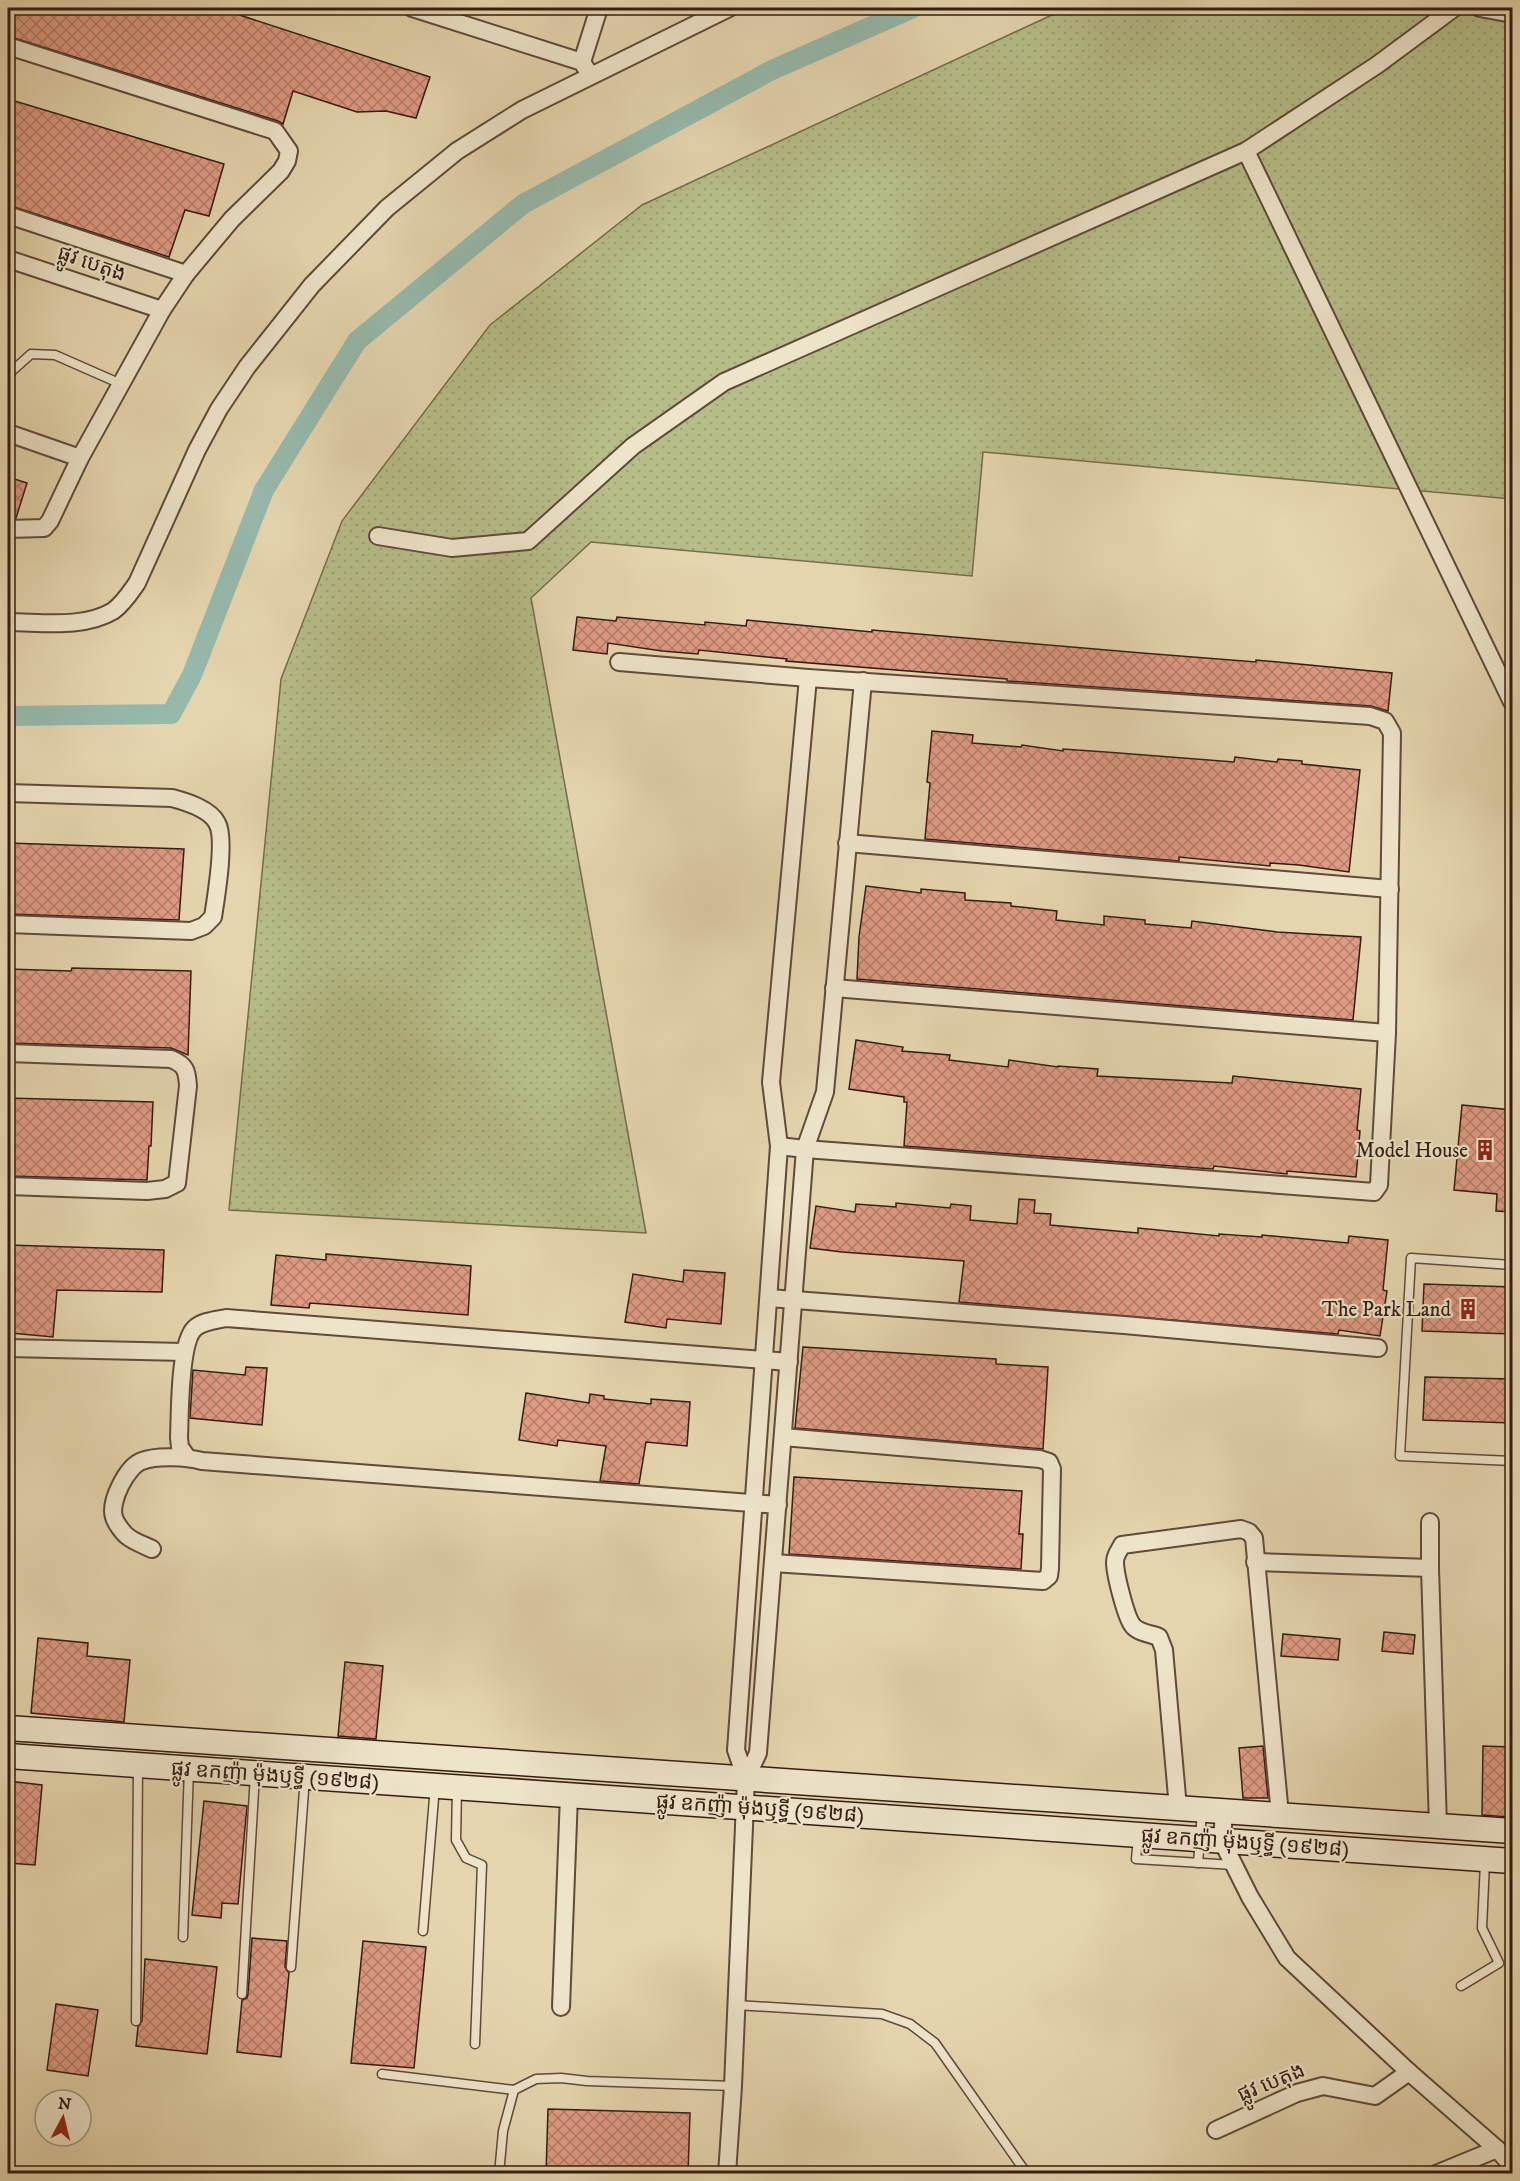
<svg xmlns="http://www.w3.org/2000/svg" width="1520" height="2181" font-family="'IM FELL DW Pica','Noto Sans Khmer',serif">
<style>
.grass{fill:url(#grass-dots);stroke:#756c4e;stroke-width:1.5}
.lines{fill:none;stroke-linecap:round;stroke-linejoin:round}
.canal{stroke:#96b9ac;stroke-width:20}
.building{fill:url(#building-cross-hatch);stroke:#341c13;stroke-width:1.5}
.lane-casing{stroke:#604a3a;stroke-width:11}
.street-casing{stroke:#604a3a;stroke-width:20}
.secondary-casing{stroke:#341c13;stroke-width:27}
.lane{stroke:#eee4ca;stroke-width:8}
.street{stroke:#eee4ca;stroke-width:16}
.secondary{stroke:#eee4ca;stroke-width:24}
.labels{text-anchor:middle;stroke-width:4.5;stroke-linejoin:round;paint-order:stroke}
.street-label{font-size:21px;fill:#341c13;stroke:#eee4ca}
.poi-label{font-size:21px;fill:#341c13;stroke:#eee4ca;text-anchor:end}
</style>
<defs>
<pattern id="grass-dots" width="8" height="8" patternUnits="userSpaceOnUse" patternTransform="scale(1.5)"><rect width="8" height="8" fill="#b6bd89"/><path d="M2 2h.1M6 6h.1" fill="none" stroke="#9da275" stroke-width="1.8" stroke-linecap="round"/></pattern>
<pattern id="building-cross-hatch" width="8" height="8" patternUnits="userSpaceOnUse" patternTransform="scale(1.5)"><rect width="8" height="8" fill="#de9a83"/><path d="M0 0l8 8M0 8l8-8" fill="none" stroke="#b57d6a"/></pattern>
</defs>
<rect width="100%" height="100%" fill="#e5d5ae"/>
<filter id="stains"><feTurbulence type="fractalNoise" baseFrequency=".00333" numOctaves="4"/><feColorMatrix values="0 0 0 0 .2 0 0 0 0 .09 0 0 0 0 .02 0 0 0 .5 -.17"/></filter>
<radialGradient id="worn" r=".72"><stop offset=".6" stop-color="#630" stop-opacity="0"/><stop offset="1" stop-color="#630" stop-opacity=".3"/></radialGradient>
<path class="grass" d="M1061,8H1512V499L983,452L972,576L591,542L531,598L646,1233L229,1210L281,679L342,521L490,325L642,205L1054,14Z"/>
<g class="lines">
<path class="canal" d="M8,716L171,714L192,675L264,490L357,341L523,204L772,70L913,8"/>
</g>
<g class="building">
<path d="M8,8H218L430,77L416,118L386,111L357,112L293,91L283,124L278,121L8,36Z"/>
<path d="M8,99L224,164L209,216L185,210L169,257L8,205Z"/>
<path d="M8,477L27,483L16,518L8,519Z"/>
<path d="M577,617L616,621L617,617L705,625V622L746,626L747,620L872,632V630L1142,653L1256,662V660L1392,673L1388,711L1371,706L1007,681V679L786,661L787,659L699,650L698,654L662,651L608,643L607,654L573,650Z"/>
<path d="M932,731L973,735L972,743L1021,747L1022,745L1063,751V749L1106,752L1234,762L1235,757L1277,762L1278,759L1302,761V764L1360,770L1349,872L1299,865L1270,863V866L1179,857V861L925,839L930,783L927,782Z"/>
<path d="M8,843L184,849L179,920L8,914Z"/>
<path d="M866,886L921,893V889L965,893V900L1011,903V906L1057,911L1056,920L1104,925V916L1145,920V924L1191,928L1192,921L1277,932L1361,937L1353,1020L857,979L859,937Z"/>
<path d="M72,968L191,971L188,1055L171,1048L8,1043V969L71,971Z"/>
<path d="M856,1040L903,1047L902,1051L950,1055L949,1060L1008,1067L1009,1060L1058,1067V1066L1098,1069L1097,1076L1232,1083L1233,1076L1361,1089L1357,1130L1360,1131L1356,1177L1287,1171V1174L1214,1166L1213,1169L904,1146L907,1102H904V1097L849,1089Z"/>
<path d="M8,1098L153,1102L151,1146H149L147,1180L8,1176Z"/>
<path d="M1462,1105L1512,1110V1212L1496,1211L1497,1194L1454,1190Z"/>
<path d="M1019,1199L1035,1200L1034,1213L1051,1214L1050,1225L1138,1233V1228L1219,1236V1234L1262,1237V1235L1348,1243L1349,1236L1388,1240L1383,1290L1387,1291L1380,1336L1339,1330L1338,1334L959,1302L964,1261L842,1252L810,1248L816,1206L855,1212L856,1204L896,1207V1203L950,1208L951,1204L971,1206L970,1220L1017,1224Z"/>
<path d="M8,1245L164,1250L162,1292L57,1290L53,1337L11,1333L15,1288H8Z"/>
<path d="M326,1254L471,1266L468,1315L310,1303L309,1308L271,1305L276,1255L326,1260Z"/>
<path d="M684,1270L725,1273L721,1324L667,1319L666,1328L625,1322L633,1274L683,1282Z"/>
<path d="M1424,1284L1512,1287V1334L1422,1331Z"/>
<path d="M803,1347L996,1359V1364L1048,1367L1043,1449L795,1428Z"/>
<path d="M246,1367L267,1368L262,1425L190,1418L193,1370L245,1375Z"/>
<path d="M1425,1377L1512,1379V1423L1423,1420Z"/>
<path d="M526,1393L589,1403L590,1394L604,1396V1399L651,1404V1399L690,1402L687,1446L646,1442L639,1484L600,1481L606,1446L558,1440L557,1446L519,1440Z"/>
<path d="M794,1477L1022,1491L1019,1534H1023L1021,1569L789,1554Z"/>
<path d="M1384,1632L1415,1635L1413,1654L1382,1651Z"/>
<path d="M1283,1634L1340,1639L1338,1660L1281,1656Z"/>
<path d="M38,1638L88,1643L87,1656L130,1660L124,1722L31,1713Z"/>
<path d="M345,1662L383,1666L376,1739L338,1736Z"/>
<path d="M1263,1746L1268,1798H1243L1239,1748Z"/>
<path d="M1483,1746L1511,1747L1509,1817L1482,1815Z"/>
<path d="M8,1781L42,1785L35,1865L8,1863Z"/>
<path d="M204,1801L247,1806L238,1904L222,1903L221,1918L192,1915Z"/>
<path d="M252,1938L287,1941L285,1967L289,1973L281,2057L237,2052L242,2000L247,1998L248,1994Z"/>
<path d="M363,1941L426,1947L414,2068L351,2063Z"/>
<path d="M145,1959L217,1967L207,2054L136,2046L138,2027L142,2021Z"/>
<path d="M56,2004L98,2010L88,2076L47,2070Z"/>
<path d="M548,2109L690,2113L688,2174H546Z"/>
</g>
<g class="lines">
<defs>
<g id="lane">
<path d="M8,377L12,371L31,354L55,355L121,384"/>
<path d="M1512,1265L1411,1258L1400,1456L1512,1461"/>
<path d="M457,1788L456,1840L466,1858L482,1865L475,2044"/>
<path d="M1138,1838L1136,1859L1234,1865"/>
<path d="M1198,1863L1202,1812"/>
<path d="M423,1931L435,1786"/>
<path d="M183,1937L189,1769"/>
<path d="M291,1967L305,1777"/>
<path d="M1461,1986L1499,1963L1482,1928L1485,1862"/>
<path d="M242,1994L255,1774"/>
<path d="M736,2005L882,2014L910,2024L935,2043L1027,2174"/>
<path d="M136,2021L138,1766"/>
<path d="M382,2074L514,2090"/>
<path d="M499,2174L503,2131L514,2090L536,2079L561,2078L587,2081L733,2086"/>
</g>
<g id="street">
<path d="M412,8L582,62L590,75"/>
<path d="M1480,8L1512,14"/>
<path d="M8,46L275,131L289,151L287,161L281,171L232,219L186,274L162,310L80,458L50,521L44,528L8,529"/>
<path d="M582,62L599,8"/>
<path d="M1246,151L1512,702"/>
<path d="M8,215L186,274"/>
<path d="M8,259L162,310"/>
<path d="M8,433L80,458"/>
<path d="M378,536L452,548L528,541L633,446L724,382L1246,151L1377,65L1454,8"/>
<path d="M8,622C41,622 83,629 113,611C123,604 130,593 137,583L197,450L219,409L247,367L312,285L387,208L457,151L522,110L729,8"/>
<path d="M619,662L808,678L1370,716L1385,721L1392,733L1387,1033L1379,1185L1374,1192L805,1149L779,1146"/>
<path d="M8,793L172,798C187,802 210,809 217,823C226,838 216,898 213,917L204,926L191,931L8,924"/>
<path d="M847,843L1390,889"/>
<path d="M834,988L1387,1033"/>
<path d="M8,1053L171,1059C186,1065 187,1071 188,1086L177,1183L165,1189L147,1191L8,1186"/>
<path d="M769,1298L1124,1325L1378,1348"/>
<path d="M8,1348L184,1352"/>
<path d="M187,1457L180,1447L179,1438C180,1415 179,1342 195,1328C203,1321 216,1320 226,1318L789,1362"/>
<path d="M1430,1522V1568L1438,1826"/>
<path d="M152,1549C144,1545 134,1542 127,1536C123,1533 115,1522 114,1517C109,1502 127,1466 142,1461C157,1455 187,1457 202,1461L778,1505"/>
<path d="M1255,1562L1430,1568"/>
<path d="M773,1563L1043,1581L1049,1576L1050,1568L1052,1469L1049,1462L1040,1459L783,1437"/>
<path d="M746,1779L758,1753L805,1149L825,1092L863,681"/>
<path d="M1178,1808L1164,1650L1159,1637C1152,1634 1139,1633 1133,1626C1126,1618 1115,1574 1115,1562C1115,1555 1119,1551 1122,1545L1241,1529L1249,1532L1254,1538L1280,1815"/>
<path d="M1224,1811L1222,1841L1250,1897L1287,1958L1409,2072L1497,2149L1512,2166"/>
<path d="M561,2007L569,1795"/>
<path d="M1216,2130L1297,2093L1323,2086L1375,2096L1409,2072"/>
<path d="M727,2174L733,2086L746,1779L736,1750L779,1146L771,1082L808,678"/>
<path d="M1436,2174L1497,2149"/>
</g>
<g id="secondary">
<path d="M8,1728L1512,1831"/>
<path d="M8,1756L1512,1861"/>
</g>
</defs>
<use href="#lane" class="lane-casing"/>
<use href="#street" class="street-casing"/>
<use href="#secondary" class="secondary-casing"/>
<use href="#lane" class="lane"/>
<use href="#street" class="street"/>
<use href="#secondary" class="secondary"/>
</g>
<defs>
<symbol id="building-bare" viewBox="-9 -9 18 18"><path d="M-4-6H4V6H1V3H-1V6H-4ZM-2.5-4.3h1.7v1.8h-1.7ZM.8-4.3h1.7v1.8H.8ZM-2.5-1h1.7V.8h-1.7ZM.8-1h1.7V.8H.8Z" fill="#8f2418" stroke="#eee4ca" stroke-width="2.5" paint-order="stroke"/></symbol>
</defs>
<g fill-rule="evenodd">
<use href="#building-bare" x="1470" y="1135" width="30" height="30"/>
<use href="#building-bare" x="1453" y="1294" width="30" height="30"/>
</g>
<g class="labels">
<g class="street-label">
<text transform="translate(92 263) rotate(19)" y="7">ផ្លូវ បេតុង</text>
<text transform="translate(275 1775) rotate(4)" y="7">ផ្លូវ ឧកញ៉ា ម៉ុងឫទ្ធី (១៩២៨)</text>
<text transform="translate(760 1808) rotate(4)" y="7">ផ្លូវ ឧកញ៉ា ម៉ុងឫទ្ធី (១៩២៨)</text>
<text transform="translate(1245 1842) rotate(4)" y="7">ផ្លូវ ឧកញ៉ា ម៉ុងឫទ្ធី (១៩២៨)</text>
<text transform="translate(1271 2082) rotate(-22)" y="7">ផ្លូវ បេតុង</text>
</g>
<g class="poi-label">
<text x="1468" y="1157">Model House</text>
<text x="1451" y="1316">The Park Land</text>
</g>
</g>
<rect width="1520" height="2181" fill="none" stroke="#e5d5ae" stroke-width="30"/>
<rect x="9" y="9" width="1502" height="2163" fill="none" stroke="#341c13" stroke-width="3"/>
<rect x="15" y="15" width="1490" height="2151" fill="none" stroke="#341c13" stroke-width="1.5"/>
<g transform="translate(63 2118) rotate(7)"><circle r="28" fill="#eee4ca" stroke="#a49481" stroke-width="1.5"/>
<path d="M0-4.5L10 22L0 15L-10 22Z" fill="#8f2418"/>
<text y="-9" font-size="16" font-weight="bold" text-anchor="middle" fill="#341c13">N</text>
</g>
<rect width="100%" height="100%" filter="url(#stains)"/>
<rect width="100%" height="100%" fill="url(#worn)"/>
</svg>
